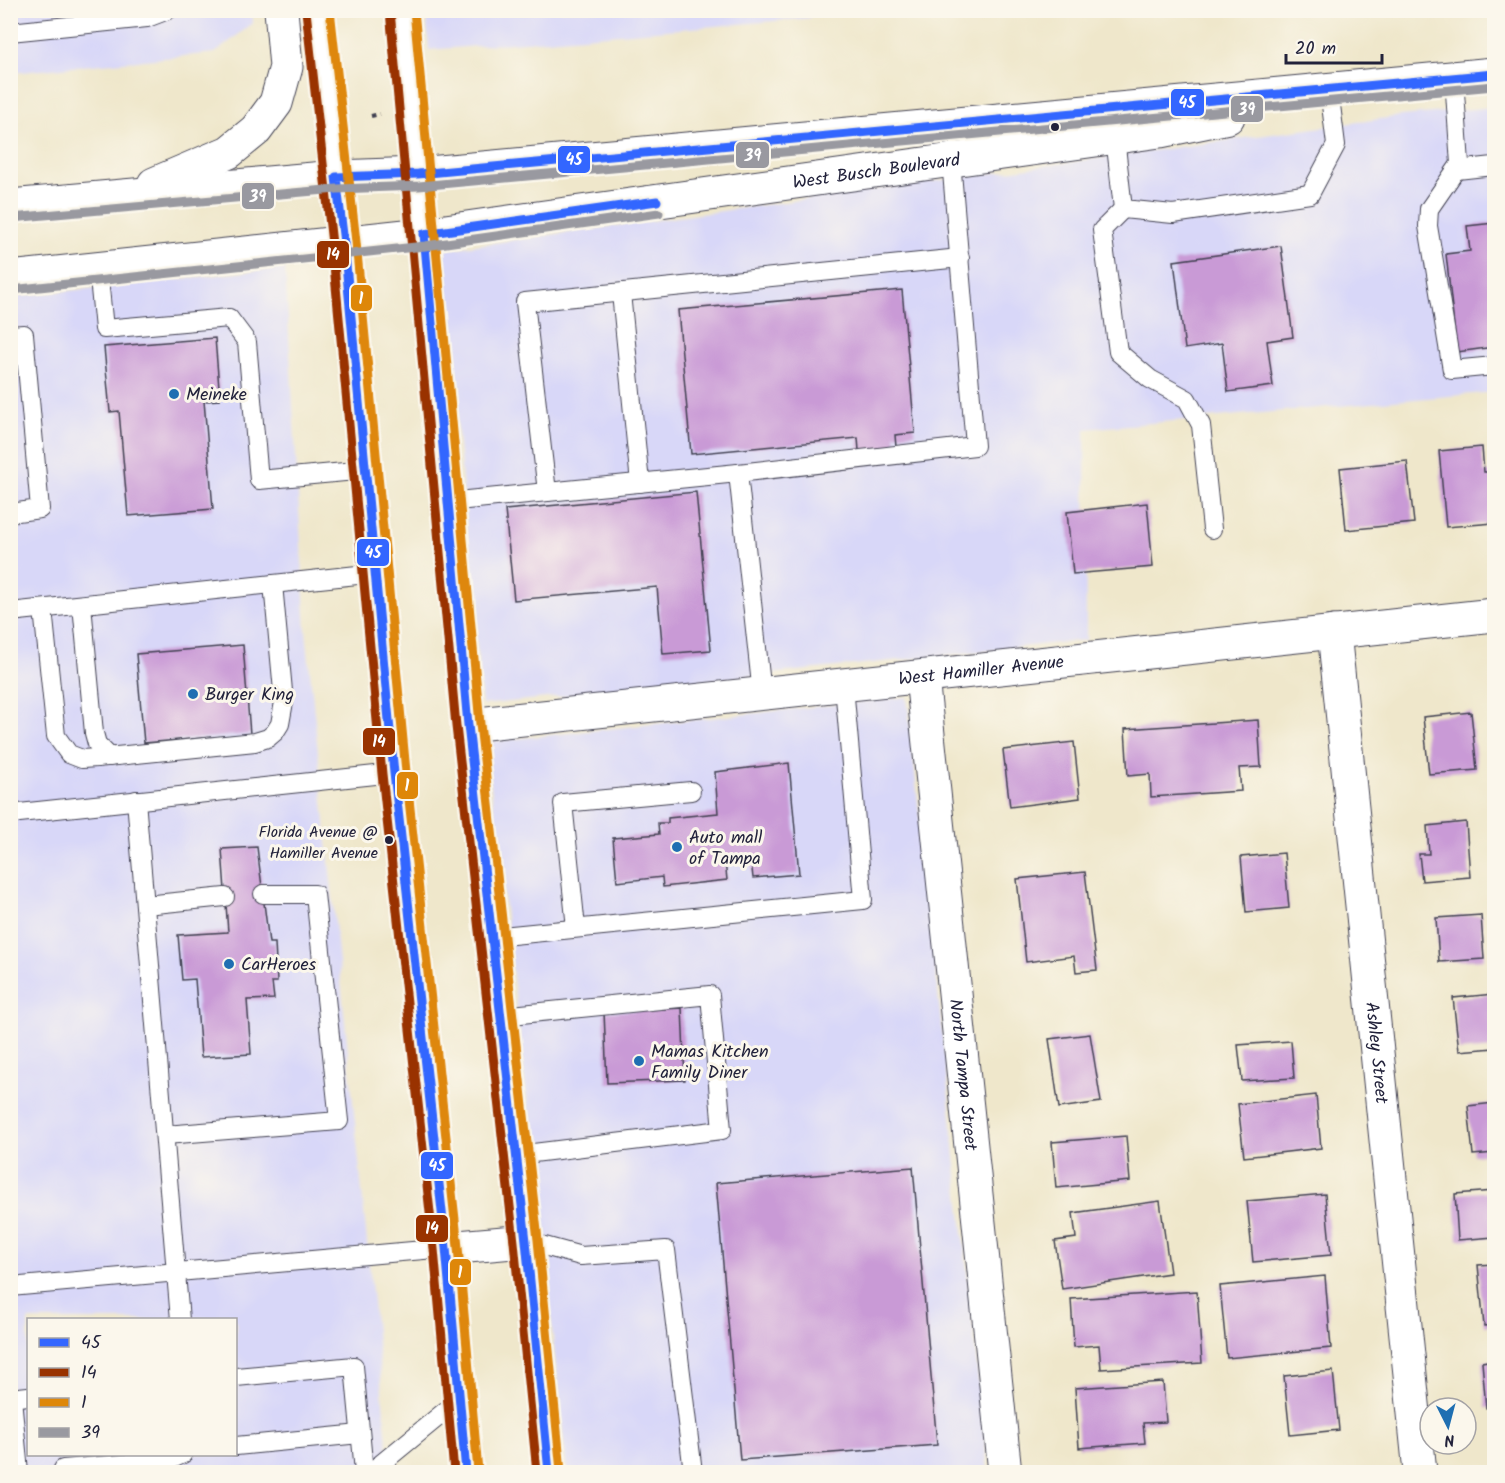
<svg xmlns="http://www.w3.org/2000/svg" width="1505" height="1483" font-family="Kalam,sans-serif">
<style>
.built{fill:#d8d7f8;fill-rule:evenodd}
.building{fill:#c99ad6}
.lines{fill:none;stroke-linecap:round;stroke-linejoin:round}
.lane-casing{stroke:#414051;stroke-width:20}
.street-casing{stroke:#414051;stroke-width:35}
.primary-casing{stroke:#414051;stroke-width:35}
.path{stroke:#414051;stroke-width:4;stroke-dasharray:4.5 4.5;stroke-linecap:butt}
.lane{stroke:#fff;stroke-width:18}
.street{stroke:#fff;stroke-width:33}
.primary{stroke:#fff;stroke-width:33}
.bus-1-casing{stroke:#fbf7ec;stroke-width:14}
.bus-2-casing{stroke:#fbf7ec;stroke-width:14}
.bus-3-casing{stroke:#fbf7ec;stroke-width:14}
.bus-4-casing{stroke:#fbf7ec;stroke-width:14}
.bus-1{stroke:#36f;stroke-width:9}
.bus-2{stroke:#930;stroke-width:9}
.bus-3{stroke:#de8709;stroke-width:9}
.bus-4{stroke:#9999a0;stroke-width:9}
.bus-dot{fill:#22223b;stroke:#fbf7ec;stroke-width:2}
.poi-dot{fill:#1f6fb2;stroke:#fbf7ec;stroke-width:2}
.labels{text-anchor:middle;stroke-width:6;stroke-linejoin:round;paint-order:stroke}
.bus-label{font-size:16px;fill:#22223b;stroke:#fbf7ec;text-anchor:end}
.street-label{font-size:18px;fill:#22223b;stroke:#fbf7ec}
.poi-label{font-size:18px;fill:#22223b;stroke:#fbf7ec;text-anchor:start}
.line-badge{stroke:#fbf7ec;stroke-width:2}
.badge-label{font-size:16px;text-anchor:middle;font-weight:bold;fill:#fff}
</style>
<rect width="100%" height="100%" fill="#fbf7ec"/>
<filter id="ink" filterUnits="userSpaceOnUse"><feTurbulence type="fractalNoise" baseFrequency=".0167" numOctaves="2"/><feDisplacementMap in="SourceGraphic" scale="12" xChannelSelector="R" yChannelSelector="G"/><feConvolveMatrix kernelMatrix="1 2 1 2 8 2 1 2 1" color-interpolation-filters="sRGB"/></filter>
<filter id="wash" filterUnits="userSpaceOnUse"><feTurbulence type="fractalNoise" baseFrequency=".008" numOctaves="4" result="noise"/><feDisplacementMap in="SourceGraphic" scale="24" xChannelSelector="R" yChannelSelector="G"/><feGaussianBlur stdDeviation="1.35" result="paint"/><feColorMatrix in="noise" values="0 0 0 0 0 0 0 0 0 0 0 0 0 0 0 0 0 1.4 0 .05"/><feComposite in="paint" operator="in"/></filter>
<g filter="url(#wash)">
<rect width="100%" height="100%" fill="#efe7cb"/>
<g class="built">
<path d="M808,10L810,18L429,50L426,11Z"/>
<path d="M11,11H252L253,23L215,53L11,73Z"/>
<path d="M1494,107V392L1085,429L1086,640L482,705L442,250L1402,116Z"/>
<path d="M285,268L306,632L390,1472H11L10,297ZM28,1320H236V1454H28Z"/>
<path d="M907,697L988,1472H567L541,1220L486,742Z"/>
</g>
<g id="blocks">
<g class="building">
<path d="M1494,223V347L1457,352L1446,254L1470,251L1467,226Z"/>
<path d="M1281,246L1293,337L1267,341L1273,386L1228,392L1222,343L1185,349L1174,261Z"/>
<path d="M902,290L915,433L895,435L897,459L860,463L858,438L691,454L678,310Z"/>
<path d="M215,338L220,400L204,401L213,509L128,516L119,411L110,412L104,347Z"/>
<path d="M1482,447L1484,472H1494V523L1446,527L1439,451Z"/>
<path d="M1407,461L1414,523L1346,530L1340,468Z"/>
<path d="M696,492L711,650L663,654L657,587L514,600L505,510Z"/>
<path d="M1147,503L1153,567L1073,574L1067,512Z"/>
<path d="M243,645L250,734L144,743L136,654Z"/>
<path d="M1471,712L1477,770L1429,774L1423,717Z"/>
<path d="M1258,720L1261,767L1239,768L1241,791L1151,797L1150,774L1128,776L1125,729Z"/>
<path d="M1074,742L1080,798L1010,807L1003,750Z"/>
<path d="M789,763L799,874L753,878L751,859L725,861L727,880L663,887L662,877L617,882L613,838L659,834L658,823H668V818L718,813L715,772Z"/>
<path d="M1466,822L1470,877L1422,881L1419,854H1429L1427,826Z"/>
<path d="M257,847L269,943H275L277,982H272L274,999L247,1000L251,1054L201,1057L195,979L182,980L178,935L228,932L222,849Z"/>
<path d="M1284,853L1289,908L1246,912L1241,857Z"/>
<path d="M1085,872L1097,970L1076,972L1074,956L1026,962L1017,879Z"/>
<path d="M1481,915L1484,959L1439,962L1436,918Z"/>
<path d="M1494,994V1048L1459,1051L1453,998Z"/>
<path d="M682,1008L685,1080L607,1083L604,1012Z"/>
<path d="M1090,1034L1101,1102L1059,1108L1049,1039Z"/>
<path d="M1291,1041L1294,1078L1242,1081L1238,1045Z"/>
<path d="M1316,1095L1321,1148L1244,1157L1238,1104Z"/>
<path d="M1494,1103V1153L1473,1155L1468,1106Z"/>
<path d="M1126,1136L1130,1181L1056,1188L1052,1142Z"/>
<path d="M913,1167L937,1445L740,1460L716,1183Z"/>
<path d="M1494,1191V1237L1458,1240L1455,1194Z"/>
<path d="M1325,1194L1331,1255L1253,1262L1247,1201Z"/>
<path d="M1160,1201L1170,1273L1062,1289L1055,1241L1076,1238L1073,1213Z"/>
<path d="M1494,1264V1325L1484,1326L1478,1265Z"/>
<path d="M1325,1276L1331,1348L1227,1358L1220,1286Z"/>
<path d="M1197,1291L1202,1363L1101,1369L1099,1345L1074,1347L1071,1299Z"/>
<path d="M1494,1360V1407L1486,1408L1482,1362Z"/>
<path d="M1333,1371L1339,1430L1290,1435L1284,1376Z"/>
<path d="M1163,1382L1166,1422L1143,1423L1145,1443L1079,1448L1075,1388Z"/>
</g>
</g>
</g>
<g filter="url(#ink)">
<use href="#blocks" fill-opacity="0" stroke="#414051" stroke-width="1.5"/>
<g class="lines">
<defs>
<g id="lane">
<path d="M10,32L147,18L168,10"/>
<path d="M1454,78L1460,164L1429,209L1428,226L1452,370L1494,366"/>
<path d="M1115,137L1123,209L1173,214L1310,194L1336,145L1330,97"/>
<path d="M1457,170L1494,166"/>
<path d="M1123,209L1102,230L1118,352L1150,379L1187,399L1201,425L1212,529"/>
<path d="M98,268L104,329L229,318L247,342L259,480L366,470"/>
<path d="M621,293L640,483"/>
<path d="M10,335L24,334L40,509L10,513"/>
<path d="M738,473L975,446L951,160"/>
<path d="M547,492L525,302L960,258"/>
<path d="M447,502L738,473L762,694"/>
<path d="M82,605L94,733L97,744L110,757"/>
<path d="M43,609L56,736L69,754L82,759L97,758L255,742L268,738L275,732L280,724L284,702L273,584"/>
<path d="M10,612L376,573"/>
<path d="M136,800L180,1320"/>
<path d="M10,814L394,773"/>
<path d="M145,905L225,897"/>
<path d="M576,928L563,803L691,791"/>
<path d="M492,937L863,900L844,686"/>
<path d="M501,1016L710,995L722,1130L517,1155"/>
<path d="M165,1135L339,1121L315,894H263"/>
<path d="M526,1241L581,1256L666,1250L693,1472"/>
<path d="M10,1287L446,1248"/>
<path d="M236,1377L354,1366L364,1472"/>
<path d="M10,1398L28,1396"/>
<path d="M12,1398L19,1472"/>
<path d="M236,1446L360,1434"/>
<path d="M63,1469L170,1460L183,1454"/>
<path d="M371,1472L460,1399"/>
</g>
<g id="street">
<path id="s1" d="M1334,632L1420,1472"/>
<path id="s2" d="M922,677L1005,1472"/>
<path id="s3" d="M468,725L1494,615"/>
</g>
<g id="primary">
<path d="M318,10L344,243L394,773L446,1248L466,1472"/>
<path d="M402,10L468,725L526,1241L549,1472"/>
<path d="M154,184L229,152L256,130L276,103L286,67L281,10"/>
<path d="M10,206L336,177L418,174L1494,74"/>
<path id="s4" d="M10,278L424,234L1160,131L1228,117"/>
<path d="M446,1248L526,1241"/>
</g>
</defs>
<use href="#lane" class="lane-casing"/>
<use href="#street" class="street-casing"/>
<use href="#primary" class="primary-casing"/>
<path class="path" d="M371,116L380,114"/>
<use href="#lane" class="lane"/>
<use href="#street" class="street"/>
<use href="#primary" class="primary"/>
<defs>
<g id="bus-1">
<path d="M466,1472L446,1248L394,773L344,243L336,177L418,174L1494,74"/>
<path d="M549,1472L526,1241L468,725L424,234L657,201"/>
</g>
<g id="bus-2">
<path d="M306,11L332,244L382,774L434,1249L454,1472"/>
<path d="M390,11L456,726L514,1242L537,1472"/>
</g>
<g id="bus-3">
<path d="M330,10L356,242L406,772L458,1247L478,1471"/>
<path d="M414,10L480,724L538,1240L561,1471"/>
</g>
<g id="bus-4">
<path d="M11,218L337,189L419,186L1494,86"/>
<path d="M11,290L425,246L659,213"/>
</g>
</defs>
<use href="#bus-1" class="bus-1-casing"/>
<use href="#bus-2" class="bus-2-casing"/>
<use href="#bus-3" class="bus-3-casing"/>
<use href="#bus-4" class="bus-4-casing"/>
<use href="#bus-1" class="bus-1"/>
<use href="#bus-2" class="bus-2"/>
<use href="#bus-3" class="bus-3"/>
<use href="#bus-4" class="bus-4"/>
</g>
</g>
<g class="bus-dot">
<circle cx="1055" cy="127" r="5"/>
<circle cx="389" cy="840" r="5"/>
</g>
<g class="poi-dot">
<circle cx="174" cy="394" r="6"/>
<circle cx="193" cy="694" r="6"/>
<circle cx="677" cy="847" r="6"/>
<circle cx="229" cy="964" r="6"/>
<circle cx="639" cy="1061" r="6"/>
</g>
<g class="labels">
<g class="bus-label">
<text x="378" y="837">Florida Avenue @<tspan x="378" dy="21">Hamiller Avenue</tspan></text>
</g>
<g class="street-label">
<text dy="6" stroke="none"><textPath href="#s4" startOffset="873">West Busch Boulevard</textPath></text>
<text dy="6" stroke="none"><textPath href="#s3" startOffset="516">West Hamiller Avenue</textPath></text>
<text dy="6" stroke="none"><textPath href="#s1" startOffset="423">Ashley Street</textPath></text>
<text dy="6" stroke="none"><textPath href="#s2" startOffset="400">North Tampa Street</textPath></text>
</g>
<g class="poi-label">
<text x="186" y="400">Meineke</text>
<text x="205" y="700">Burger King</text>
<text x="689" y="843">Auto mall<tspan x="689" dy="21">of Tampa</tspan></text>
<text x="241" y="970">CarHeroes</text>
<text x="651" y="1057">Mamas Kitchen<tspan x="651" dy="21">Family Diner</tspan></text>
</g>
</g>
<g class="line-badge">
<rect x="1170" y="88" width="35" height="29" rx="6" fill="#36f"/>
<rect x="1230" y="95" width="34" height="28" rx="6" fill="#9999a0"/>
<rect x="735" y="141" width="35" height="28" rx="6" fill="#9999a0"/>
<rect x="557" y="145" width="34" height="29" rx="6" fill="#36f"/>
<rect x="241" y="182" width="34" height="28" rx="6" fill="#9999a0"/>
<rect x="316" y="240" width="34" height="29" rx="6" fill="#930"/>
<rect x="350" y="284" width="23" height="28" rx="6" fill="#de8709"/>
<rect x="356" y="538" width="34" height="29" rx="6" fill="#36f"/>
<rect x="362" y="727" width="34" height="29" rx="6" fill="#930"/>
<rect x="396" y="771" width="23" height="29" rx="6" fill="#de8709"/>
<rect x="420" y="1151" width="34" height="29" rx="6" fill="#36f"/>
<rect x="415" y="1214" width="34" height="29" rx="6" fill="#930"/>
<rect x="449" y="1258" width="23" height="28" rx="6" fill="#de8709"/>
</g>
<g class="badge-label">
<text x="1187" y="108">45</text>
<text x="1247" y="115">39</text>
<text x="753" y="161">39</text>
<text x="574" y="165">45</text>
<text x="258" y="202">39</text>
<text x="333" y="260">14</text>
<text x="361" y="304">1</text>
<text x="373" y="558">45</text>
<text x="379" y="747">14</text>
<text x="407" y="791">1</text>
<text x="437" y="1171">45</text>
<text x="432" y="1234">14</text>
<text x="460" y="1278">1</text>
</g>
<rect width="1505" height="1483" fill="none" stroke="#fbf7ec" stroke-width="36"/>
<rect x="27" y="1318" width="210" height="138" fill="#fbf7ec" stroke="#a4a2a5" stroke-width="1.5"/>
<rect x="39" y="1338" width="30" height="9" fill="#3366ff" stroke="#a4a2a5" stroke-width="1.5"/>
<text x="81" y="1348" font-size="18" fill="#22223b">45</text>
<rect x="39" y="1368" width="30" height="9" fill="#993300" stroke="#a4a2a5" stroke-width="1.5"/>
<text x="81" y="1378" font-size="18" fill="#22223b">14</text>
<rect x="39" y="1398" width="30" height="9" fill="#de8709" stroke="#a4a2a5" stroke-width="1.5"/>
<text x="81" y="1408" font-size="18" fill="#22223b">1</text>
<rect x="39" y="1428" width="30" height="9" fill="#9999a0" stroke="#a4a2a5" stroke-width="1.5"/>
<text x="81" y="1438" font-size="18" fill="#22223b">39</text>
<g transform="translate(1448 1426) rotate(174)"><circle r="28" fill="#fbf7ec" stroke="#a4a2a5" stroke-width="1.5"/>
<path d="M0-4.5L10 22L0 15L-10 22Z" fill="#1f6fb2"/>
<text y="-9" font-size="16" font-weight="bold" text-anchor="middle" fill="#22223b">N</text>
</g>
<path d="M1286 54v9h96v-9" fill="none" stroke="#22223b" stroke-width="3"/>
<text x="1295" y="54" font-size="18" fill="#22223b" stroke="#fbf7ec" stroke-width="4.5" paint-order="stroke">20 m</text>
</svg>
